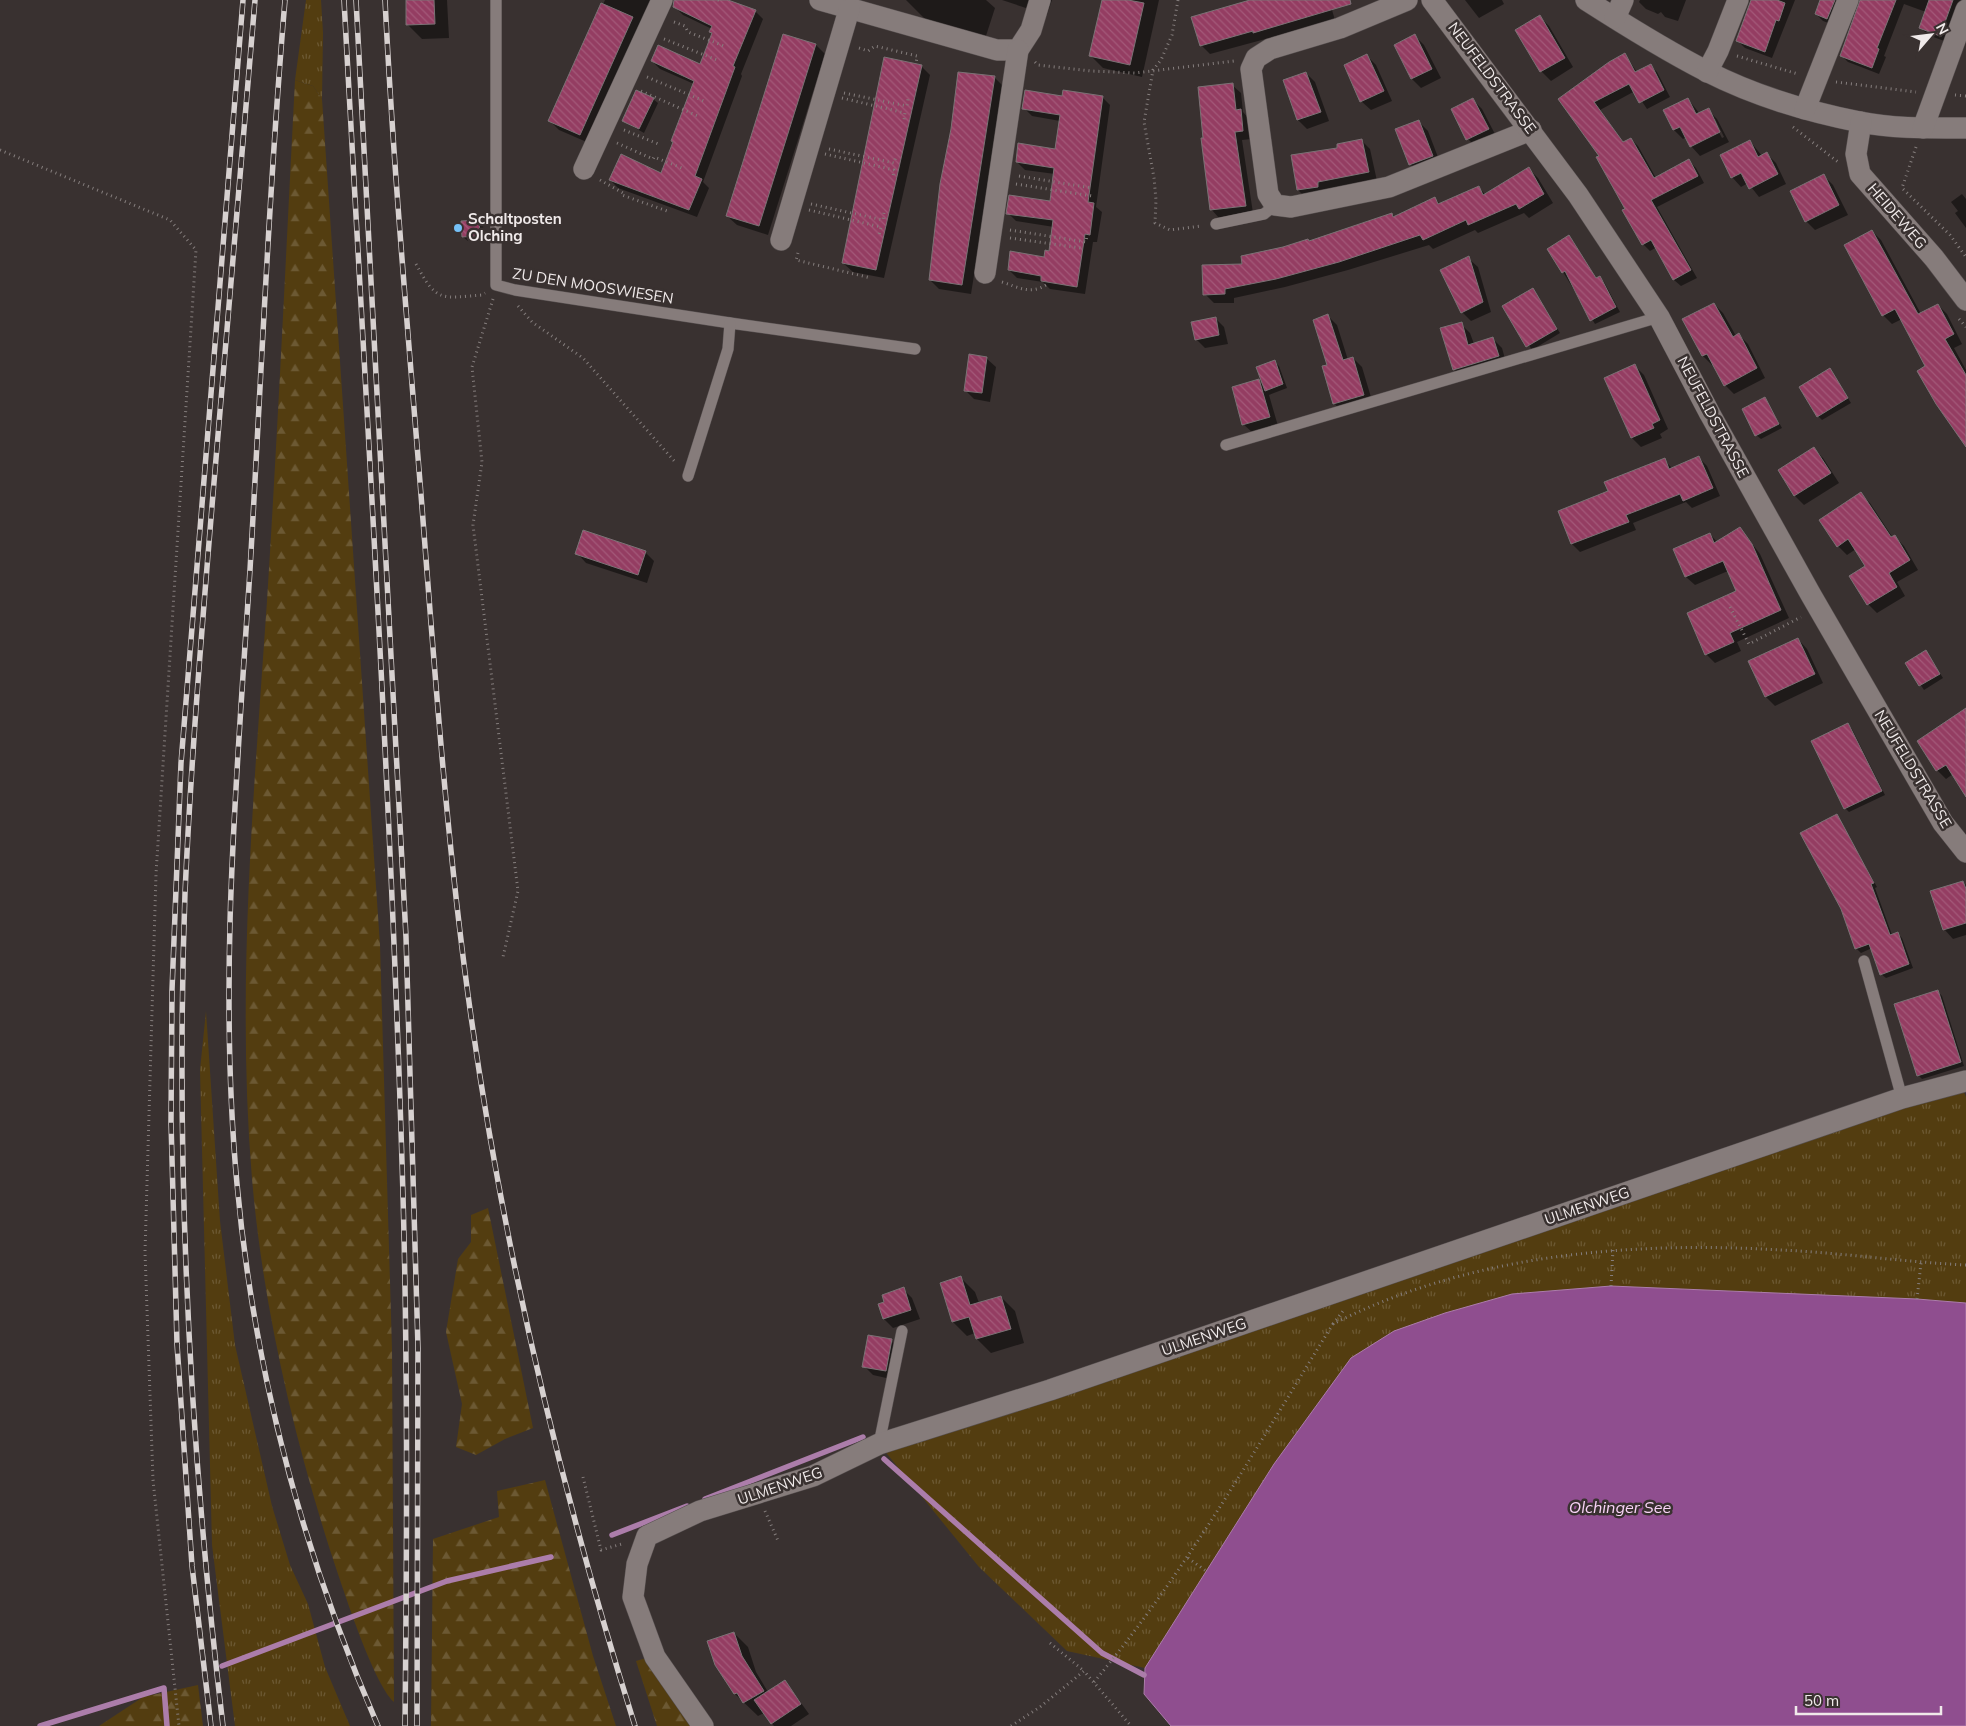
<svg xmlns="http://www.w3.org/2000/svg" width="1966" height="1726" font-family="Mulish,sans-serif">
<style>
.grass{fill:url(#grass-tufts)}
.forest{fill:url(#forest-firs)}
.water{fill:#8f4e8f;stroke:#ac7daa}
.shadow{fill:#0007;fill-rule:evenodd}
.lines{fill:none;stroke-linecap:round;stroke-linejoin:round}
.stream{stroke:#ac7daa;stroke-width:5.5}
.building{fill:url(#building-back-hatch);stroke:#7b7275}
.lane-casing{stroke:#564f4f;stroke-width:12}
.street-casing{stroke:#564f4f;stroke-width:22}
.path{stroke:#857e7d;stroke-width:3;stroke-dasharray:1 4;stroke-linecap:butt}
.lane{stroke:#867c7b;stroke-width:11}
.street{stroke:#867c7b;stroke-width:21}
.rail-casing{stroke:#d7d1d0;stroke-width:5.5}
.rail{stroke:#393130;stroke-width:4;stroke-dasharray:11;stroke-linecap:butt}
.poi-dot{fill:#75c0f6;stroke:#393130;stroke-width:2}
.labels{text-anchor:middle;stroke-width:5;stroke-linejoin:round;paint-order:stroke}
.street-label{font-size:15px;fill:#f0eaea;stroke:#393130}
.poi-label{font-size:15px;font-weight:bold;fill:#f0eaea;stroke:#393130;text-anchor:start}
.water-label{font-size:16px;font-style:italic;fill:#f9d4f7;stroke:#393130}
</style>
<defs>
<pattern id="grass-tufts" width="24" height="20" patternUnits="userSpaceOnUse" patternTransform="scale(1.25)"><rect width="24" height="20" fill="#533d10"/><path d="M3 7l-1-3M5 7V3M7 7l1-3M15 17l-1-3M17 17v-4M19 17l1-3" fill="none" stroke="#6c5933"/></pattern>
<pattern id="forest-firs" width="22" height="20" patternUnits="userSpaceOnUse" patternTransform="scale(1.25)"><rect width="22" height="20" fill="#533d10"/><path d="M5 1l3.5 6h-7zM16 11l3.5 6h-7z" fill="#6c5933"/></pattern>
<pattern id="building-back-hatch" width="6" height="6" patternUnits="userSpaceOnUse" patternTransform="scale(1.25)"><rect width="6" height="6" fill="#943d62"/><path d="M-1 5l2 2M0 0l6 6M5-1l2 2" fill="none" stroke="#a35979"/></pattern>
</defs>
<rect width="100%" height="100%" fill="#393130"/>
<g class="grass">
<path d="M306,0H321L323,33L322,99L313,86L295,80Z"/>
<path d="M206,1011L220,1221L235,1345L272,1506L290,1565L308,1604L325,1667L350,1726H235L212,1545L200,1070Z"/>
<path d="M1960,1083L1966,1097V1303L1917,1299L1611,1286L1512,1294L1351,1358L1274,1464L1145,1668L1067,1651L979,1567L879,1444Z"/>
</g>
<g class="forest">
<path d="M295,80L313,86L322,99L380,945L392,1349L394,1702C372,1682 341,1582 330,1550C292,1430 263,1305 252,1179C236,986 254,793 267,601C278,427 286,254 295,80Z"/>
<path d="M488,1208L533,1428L505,1439L476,1455L456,1447L462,1404L446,1332L458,1259L471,1242V1215Z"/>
<path d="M545,1480L593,1656L616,1726H431L433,1539L499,1517L497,1491Z"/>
<path d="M646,1658L694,1726H657L636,1661Z"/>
<path d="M198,1685L203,1726H99L143,1697Z"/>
</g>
<path class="water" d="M1611,1286L1917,1299L1966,1303V1726H1171L1144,1694L1145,1668L1274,1464L1351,1358L1394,1331L1445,1313L1512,1294Z"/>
<g class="shadow">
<path d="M407,0H447L449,38L422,39L408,25Z"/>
<path d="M605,0H656L589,143L559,130L550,121Z"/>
<path d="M679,0H725L755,11L763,19L741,74L742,76L703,182L709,188L697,217L618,188L610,180L661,174L694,84L660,69L652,61L701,66L713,34L712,29L683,15L675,7Z"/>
<path d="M906,0H986L995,8L984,42L930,24Z"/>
<path d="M1002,0H1052L1047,15Z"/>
<path d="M1103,0H1159L1142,77L1103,68L1091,56Z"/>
<path d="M1250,0H1329L1335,20L1210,54L1201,45Z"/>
<path d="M1465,0H1502L1504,4L1479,18Z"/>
<path d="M1640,0H1686L1678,21L1665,17L1661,12L1658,14L1646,9L1639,2Z"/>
<path d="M1751,0H1795L1772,58L1745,48L1738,41Z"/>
<path d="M1822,0H1846L1834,25L1823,21L1816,14Z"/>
<path d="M1860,0H1963L1947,42L1928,35L1921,28L1926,12L1904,4L1884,56L1886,57L1879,74L1848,62L1841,55Z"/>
<path d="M1540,17L1549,26L1573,67L1551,81L1541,71L1517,30Z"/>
<path d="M784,35L816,45L825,54L768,235L737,225L727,216Z"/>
<path d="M1415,36L1424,45L1441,78L1421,88L1412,79L1395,45Z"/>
<path d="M1625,55L1637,72L1650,65L1657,72L1670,97L1647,109L1635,91L1600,110L1624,143L1631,139L1638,146L1656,178L1689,161L1696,168L1704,183L1657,207L1697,278L1681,286L1674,280L1657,247L1650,251L1643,244L1601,156L1559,99Z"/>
<path d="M1367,56L1376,65L1392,101L1371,110L1361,101Z"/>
<path d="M921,66L930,75L884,278L853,272L843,263Z"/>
<path d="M959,73L995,78L1004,87L971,294L939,289L930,280Z"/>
<path d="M1306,73L1315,82L1329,121L1307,129L1298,120Z"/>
<path d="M1232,85L1241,93L1243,112L1249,119L1251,139L1242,140L1253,213L1219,218L1211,209L1205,139Z"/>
<path d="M1064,97H1102L1110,105L1096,207L1102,212L1097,242H1093L1085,294L1050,289L1043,282L1017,278L1009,270L1045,258L1050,252L1054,227L1016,221L1008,213L1051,202L1055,174L1025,170L1017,162L1056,150L1060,121L1032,116L1024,108Z"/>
<path d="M653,99L658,103L644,133L623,121Z"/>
<path d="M1688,99L1700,114L1708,110L1717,119L1729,142L1700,156L1691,146L1686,137L1683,139L1674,130ZM1712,119H1715L1724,137L1722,138Z"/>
<path d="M1473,100L1482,109L1497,138L1477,148L1468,139Z"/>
<path d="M1419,122L1428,131L1441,165L1419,173L1410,164Z"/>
<path d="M1361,140L1370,149L1377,181L1307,199L1298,190L1293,156L1339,149Z"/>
<path d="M1750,141L1762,156L1767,154L1776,163L1786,184L1759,197L1748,183L1741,187L1732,177Z"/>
<path d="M1529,169L1538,178L1553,203L1529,218L1524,213L1478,233L1475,230L1433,249L1429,245L1348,270L1285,287L1234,298V303H1214L1205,294L1244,265L1392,214L1395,217L1435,199L1441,205L1479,188L1486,195Z"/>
<path d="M1824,176L1833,185L1848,215L1815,230L1806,221Z"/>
<path d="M1962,194L1966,199V228L1955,213L1958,211L1951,202Z"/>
<path d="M478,221L483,225L484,239L468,241L463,237Z"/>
<path d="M1872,231L1881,240L1921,314L1938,305L1947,314L1962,344L1954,348L1966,370V445L1902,319L1892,324L1883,315Z"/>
<path d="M1573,241L1597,279L1600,278L1604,282L1620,312L1595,324L1563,272Z"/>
<path d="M1468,258L1478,267L1491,312L1471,321L1462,312Z"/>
<path d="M1533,290L1560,333L1532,350L1504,307Z"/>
<path d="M1714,304L1723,313L1736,336L1739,335L1748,344L1765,378L1734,394L1725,385L1714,364L1712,365L1703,356Z"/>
<path d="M1328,316L1337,325L1348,360L1353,358L1362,367L1373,404L1343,413L1334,403L1329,365Z"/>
<path d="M1215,318L1224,327L1228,344L1205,348L1196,339Z"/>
<path d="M1461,324L1470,333L1474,344L1493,339L1502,348L1507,366L1463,379L1454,369Z"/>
<path d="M986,358L996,367L990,402L974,399L965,390Z"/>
<path d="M1274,362L1279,366L1287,388L1269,395L1278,426L1253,433L1243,424L1259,381L1266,388Z"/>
<path d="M1635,366L1644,375L1668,429L1660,434L1662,438L1641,447L1632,438L1606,378Z"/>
<path d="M1830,370L1851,403L1822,420L1818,416Z"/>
<path d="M1765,398L1782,428L1761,439L1756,435Z"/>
<path d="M1814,449L1823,458L1839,483L1804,505L1795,496L1780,470Z"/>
<path d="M1699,458L1707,466L1720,496L1692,508L1686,502L1633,523L1636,530L1580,552L1572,544L1559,511L1609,492L1664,460L1673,469Z"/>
<path d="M1861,494L1870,503L1893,538L1895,537L1904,546L1918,570L1897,582L1905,596L1877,613L1868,604L1866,567L1856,549L1847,555L1838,546L1821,520Z"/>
<path d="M1740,528L1760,554L1789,618L1737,642L1741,651L1715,663L1706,654L1738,592L1728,571L1695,585L1686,577L1675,549L1710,534L1718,543Z"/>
<path d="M645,552L654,561L647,583L586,563L577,553Z"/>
<path d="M1798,639L1807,649L1823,683L1775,706L1766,697Z"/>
<path d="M1926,652L1943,678L1924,690L1906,663Z"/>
<path d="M1966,711V794L1953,774L1946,779L1937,770L1918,741Z"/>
<path d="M1848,724L1852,729L1885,795L1849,812L1845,808Z"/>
<path d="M1837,816L1877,887L1875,888L1892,935L1897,933L1902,938L1913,968L1886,978L1881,974L1872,948L1861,953L1856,948Z"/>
<path d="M1963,882L1966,885V935L1953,939L1944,929Z"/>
<path d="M1938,992L1942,996L1964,1066L1922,1079L1918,1075Z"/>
<path d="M961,1278L975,1292L979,1303L1001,1297L1015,1311L1024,1343L991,1353L977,1339L975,1333L967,1336L953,1322Z"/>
<path d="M903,1289L912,1298L920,1319L893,1328L884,1319L880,1305Z"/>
<path d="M891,1341L900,1350L895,1380L873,1375L864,1366Z"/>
<path d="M734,1633L748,1647L756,1672L768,1692L785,1681L809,1714L791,1726H774L764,1713L758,1716L735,1694Z"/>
</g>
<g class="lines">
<g class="stream">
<path d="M884,1459L1102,1653L1144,1675"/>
<path d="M705,1499L863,1437"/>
<path d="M612,1535L687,1506"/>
<path d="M222,1666L447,1581L551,1557"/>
<path d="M40,1726L164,1688L167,1726"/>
</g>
</g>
<g class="building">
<path d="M406,0H434L435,24L406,25Z"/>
<path d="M674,0H728L756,10L733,66L735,67L695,176L702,179L689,210L609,180L621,154L661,173L673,142L671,141L694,81L651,61L658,45L700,64L712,33L709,32L712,26L673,7Z"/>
<path d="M1102,0H1128L1144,3L1130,65L1089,56Z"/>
<path d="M1250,0H1350L1351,4L1253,33V31L1200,46L1191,17Z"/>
<path d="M1751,0H1777L1785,3L1779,21L1776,20L1765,52L1736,41Z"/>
<path d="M1820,0H1835L1827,19L1815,14Z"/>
<path d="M1860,0H1896L1877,48L1879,49L1872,68L1840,56Z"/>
<path d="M1929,0H1953L1940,36L1919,28Z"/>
<path d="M601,3L633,17L580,135L548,121Z"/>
<path d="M1540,15L1565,58L1540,72L1515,30Z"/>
<path d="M783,34L816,44L759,226L726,216Z"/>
<path d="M1415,34L1432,69L1411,79L1394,45Z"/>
<path d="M1625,53L1635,72L1651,64L1664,90L1639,103L1629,84L1594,102L1623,142L1631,138L1654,178L1689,159L1698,176L1651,200L1691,270L1673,280L1651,240L1642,245L1622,210L1625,209L1596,157L1599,156L1558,99L1609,62Z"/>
<path d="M1367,54L1384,91L1360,102L1344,65Z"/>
<path d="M884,57L922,65L876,270L842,263Z"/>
<path d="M958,72L995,76L962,285L929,280L940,184L951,129Z"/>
<path d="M1306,72L1321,112L1297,120L1283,80Z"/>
<path d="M1233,83L1236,110L1241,109L1243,131L1235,132L1246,206L1210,210L1201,138H1203L1198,87Z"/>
<path d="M636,90L654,98L639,129L622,121Z"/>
<path d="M1025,90L1062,96L1063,90L1103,96L1088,202L1094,203L1090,235L1085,234L1077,287L1041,281V276L1008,270L1010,251L1044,257L1045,250L1049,251L1053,220L1006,214L1009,195L1050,201L1054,168L1016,162L1018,143L1055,149L1060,115L1022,109Z"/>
<path d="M1473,98L1489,129L1466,140L1451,109Z"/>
<path d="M1688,98L1696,114L1709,108L1720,132L1690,147L1680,127L1673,130L1663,110Z"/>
<path d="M1419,120L1433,156L1409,165L1395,129Z"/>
<path d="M1362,139L1369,172L1318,182V187L1297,190L1291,155L1337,148V144Z"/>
<path d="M1750,140L1758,157L1767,152L1778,174L1749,189L1741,173L1731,178L1720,155Z"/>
<path d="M1529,167L1544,194L1519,209L1516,204L1468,225L1466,220L1423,240L1420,235L1339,262L1276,279L1225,289V294L1203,295L1202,265L1242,264L1241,256L1283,247L1308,239L1309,241L1392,213L1393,217L1435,197L1438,204L1479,186L1483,195Z"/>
<path d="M1824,174L1839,205L1805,222L1790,191Z"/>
<path d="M479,220L480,236L462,237L461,221Z"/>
<path d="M1872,230L1918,314L1938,304L1954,334L1945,339L1966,375V447L1936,404L1917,371L1925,366L1895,309L1882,316L1844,245Z"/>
<path d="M1569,235L1596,278L1600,276L1616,307L1590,321L1565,271L1562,273L1547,249Z"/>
<path d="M1469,256L1483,302L1461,313L1440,270Z"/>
<path d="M1533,288L1557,329L1526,347L1502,306Z"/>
<path d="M1714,303L1733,337L1739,333L1757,368L1724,386L1707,354L1702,356L1682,319Z"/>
<path d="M1328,314L1343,360L1353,357L1364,395L1333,404L1322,366L1327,365L1313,320Z"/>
<path d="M1216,317L1219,335L1195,340L1191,322Z"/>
<path d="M1462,322L1468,345L1493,337L1499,356L1453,370L1440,328Z"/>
<path d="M969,354L987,357L982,393L964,391Z"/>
<path d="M1275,360L1283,384L1265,391L1256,367Z"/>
<path d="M1635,364L1660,420L1652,424L1654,428L1631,438L1604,378Z"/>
<path d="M1830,368L1848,398L1817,417L1799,387Z"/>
<path d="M1259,379L1270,417L1242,425L1232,387Z"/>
<path d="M1765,397L1779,424L1755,436L1742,409Z"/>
<path d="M1814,447L1831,473L1794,496L1778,470Z"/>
<path d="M1699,456L1713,488L1683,501L1680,494L1626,515L1629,522L1571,544L1558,511L1608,491L1604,482L1665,458L1669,469Z"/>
<path d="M1861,492L1891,537L1895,535L1910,560L1889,573L1897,587L1867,605L1849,576L1865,566L1848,539L1837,547L1819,520Z"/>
<path d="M1740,527L1752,544L1781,610L1730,633L1734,642L1705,655L1687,613L1736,591L1723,561L1685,577L1673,549L1710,533L1714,543Z"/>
<path d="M583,530L646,551L638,575L575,554Z"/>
<path d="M1798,638L1815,674L1765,697L1748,661Z"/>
<path d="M1926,650L1940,674L1919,686L1905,663Z"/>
<path d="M1966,708V797L1946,765L1936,771L1917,741Z"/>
<path d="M1848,723L1882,791L1844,809L1811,741Z"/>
<path d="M1837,814L1874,883L1871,884L1890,935L1898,932L1909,964L1880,975L1869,944L1855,949L1841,909L1800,833Z"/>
<path d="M1963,881L1966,889V923L1943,930L1930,891Z"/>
<path d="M1938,990L1961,1062L1917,1076L1894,1004Z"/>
<path d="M961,1276L970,1305L1001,1296L1011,1329L976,1339L969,1317L952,1322L940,1283Z"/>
<path d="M904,1287L911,1310L883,1319L878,1304L884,1302L882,1295Z"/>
<path d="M868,1335L892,1339L886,1371L862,1367Z"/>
<path d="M734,1632L742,1656L764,1691L743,1703L737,1693L734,1694L715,1665L707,1641Z"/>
<path d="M785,1680L801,1704L771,1724L754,1700Z"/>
</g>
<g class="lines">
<defs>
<g id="lane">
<path d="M496,0V285L515,290L730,323L915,349"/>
<path d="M1216,224L1264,214L1275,205"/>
<path d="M1226,445L1659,317"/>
<path d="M688,476L728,349L730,323"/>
<path d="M1864,961L1902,1098"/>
<path d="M879,1444L902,1331"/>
</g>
<g id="street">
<path d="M820,0L997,50H1018L1031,30L1040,0"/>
<path d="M1407,0L1340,28L1270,49L1256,58L1251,69L1268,194L1275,205L1291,207L1389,187L1531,130"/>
<path d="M1432,0L1578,195L1659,317L1710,414L1811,595L1943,823L1966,852"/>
<path d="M1586,0C1625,25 1665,50 1706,71C1753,95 1809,112 1860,122C1895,129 1931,128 1966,128"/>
<path d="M1615,18L1623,0"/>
<path d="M1707,72L1718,51L1738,0"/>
<path d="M1805,109L1848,0"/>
<path d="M1861,122L1856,154L1860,174L1934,258L1966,300"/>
<path d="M1923,128L1966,10"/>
<path d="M584,169L662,0"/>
<path d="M781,240L849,10"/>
<path d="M985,273L1018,50"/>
<path d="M703,1726L655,1657L633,1597L637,1564L647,1536L700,1511L813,1476L879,1444L1050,1390L1902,1098L1966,1081"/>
</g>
</defs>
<use href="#lane" class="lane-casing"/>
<use href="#street" class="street-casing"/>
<g class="path">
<path d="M718,0L720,1"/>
<path d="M1178,0L1172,35L1161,60L1153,70L1144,122L1154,178L1156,200L1155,223L1170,230L1201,226"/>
<path d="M674,22L685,26L688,32L724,46"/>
<path d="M664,39L717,60"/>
<path d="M859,48L868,51L875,46L917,56L916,64"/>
<path d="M1737,56L1798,74"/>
<path d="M1035,62L1038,65L1091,71L1135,73L1234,61"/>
<path d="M647,77L704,101"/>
<path d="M1836,82L1916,92"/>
<path d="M641,91L700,117"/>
<path d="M844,93L907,106L908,99"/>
<path d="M1955,95L1966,96"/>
<path d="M842,98L905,113L904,120"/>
<path d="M1793,127L1838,162"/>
<path d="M624,130L661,145"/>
<path d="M617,143L653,159L654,157L682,168"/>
<path d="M1916,147L1902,188L1950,235L1966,257"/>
<path d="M829,149L894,163L896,156"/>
<path d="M0,150L170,220L196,250L156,874L145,1252L153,1480L179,1726"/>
<path d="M825,154L894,170L893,177"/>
<path d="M1019,176L1092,188"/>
<path d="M600,180L623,193L622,195L667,211"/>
<path d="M1016,184L1092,196"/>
<path d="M811,204L883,220L884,212"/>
<path d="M809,210L881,227L879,235"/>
<path d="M1010,230L1086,242L1087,235"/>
<path d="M1010,238L1081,248"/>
<path d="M798,253L796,260L871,278"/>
<path d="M416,264C437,303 441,298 482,295L485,293"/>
<path d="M1002,282C1018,287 1030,295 1046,285"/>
<path d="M493,299L472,367L482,462L473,525L518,891L503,957"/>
<path d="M518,306L532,322L583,358L676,463"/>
<path d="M1959,319L1966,327"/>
<path d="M1730,607L1749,644L1801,617"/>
<path d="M1611,1286L1613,1250"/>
<path d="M1917,1299L1921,1263"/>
<path d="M1333,1324L1343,1311"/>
<path d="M583,1477L601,1550L622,1544"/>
<path d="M765,1511L779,1543"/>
<path d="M1188,1558L1206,1571"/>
<path d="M1050,1643L1084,1671"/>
<path d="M1094,1682C1186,1572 1257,1446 1333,1324C1471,1254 1630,1241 1782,1250C1843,1253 1904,1262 1966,1265"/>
<path d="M1011,1726L1040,1707L1084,1671L1131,1726"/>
</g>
<use href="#lane" class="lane"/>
<use href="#street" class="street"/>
<defs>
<g id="rail">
<path d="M285,0C269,190 261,380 250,570C237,774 218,980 237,1184C254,1371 303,1554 378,1726"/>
<path d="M344,0C365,387 390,774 402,1162C408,1350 407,1538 405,1726"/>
<path d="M356,0L406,937L418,1348L417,1726"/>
<path d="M385,0C393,161 407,321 420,482C433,646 444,810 465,972C498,1228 558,1481 635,1726"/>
<path d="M211,1726L192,1566L177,1344L171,1122L172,990L181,763L243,0"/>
<path d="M223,1726C190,1450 175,1171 185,893C191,760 202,627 213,494C227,329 241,165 255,0"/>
</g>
</defs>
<use href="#rail" class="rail-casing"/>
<use href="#rail" class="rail"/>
</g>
<circle class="poi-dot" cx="458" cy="228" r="5"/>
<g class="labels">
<g class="street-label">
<text transform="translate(1492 78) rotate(53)" y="5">NEUFELDSTRASSE</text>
<text transform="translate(1897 216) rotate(49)" y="5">HEIDEWEG</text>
<text transform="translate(593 286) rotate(9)" y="5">ZU DEN MOOSWIESEN</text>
<text transform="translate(1713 417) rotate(62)" y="5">NEUFELDSTRASSE</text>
<text transform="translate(1913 769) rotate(59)" y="5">NEUFELDSTRASSE</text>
<text transform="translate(1587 1206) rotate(-19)" y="5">ULMENWEG</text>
<text transform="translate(1204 1337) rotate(-19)" y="5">ULMENWEG</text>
<text transform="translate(780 1486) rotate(-19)" y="5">ULMENWEG</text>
</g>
<g class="poi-label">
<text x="468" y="224">Schaltposten<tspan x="468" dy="17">Olching</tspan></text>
</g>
<g class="water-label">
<text x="1620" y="1513">Olchinger See</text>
</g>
</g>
<g transform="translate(1931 35) rotate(62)" stroke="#393130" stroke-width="4" paint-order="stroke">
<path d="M0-4L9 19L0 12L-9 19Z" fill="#f0eaea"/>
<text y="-8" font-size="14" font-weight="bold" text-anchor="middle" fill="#f0eaea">N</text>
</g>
<path d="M1796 1706v8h145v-8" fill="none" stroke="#f0eaea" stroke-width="2.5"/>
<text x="1804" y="1706" font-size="15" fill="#f0eaea" stroke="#393130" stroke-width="4" paint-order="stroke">50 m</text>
</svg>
